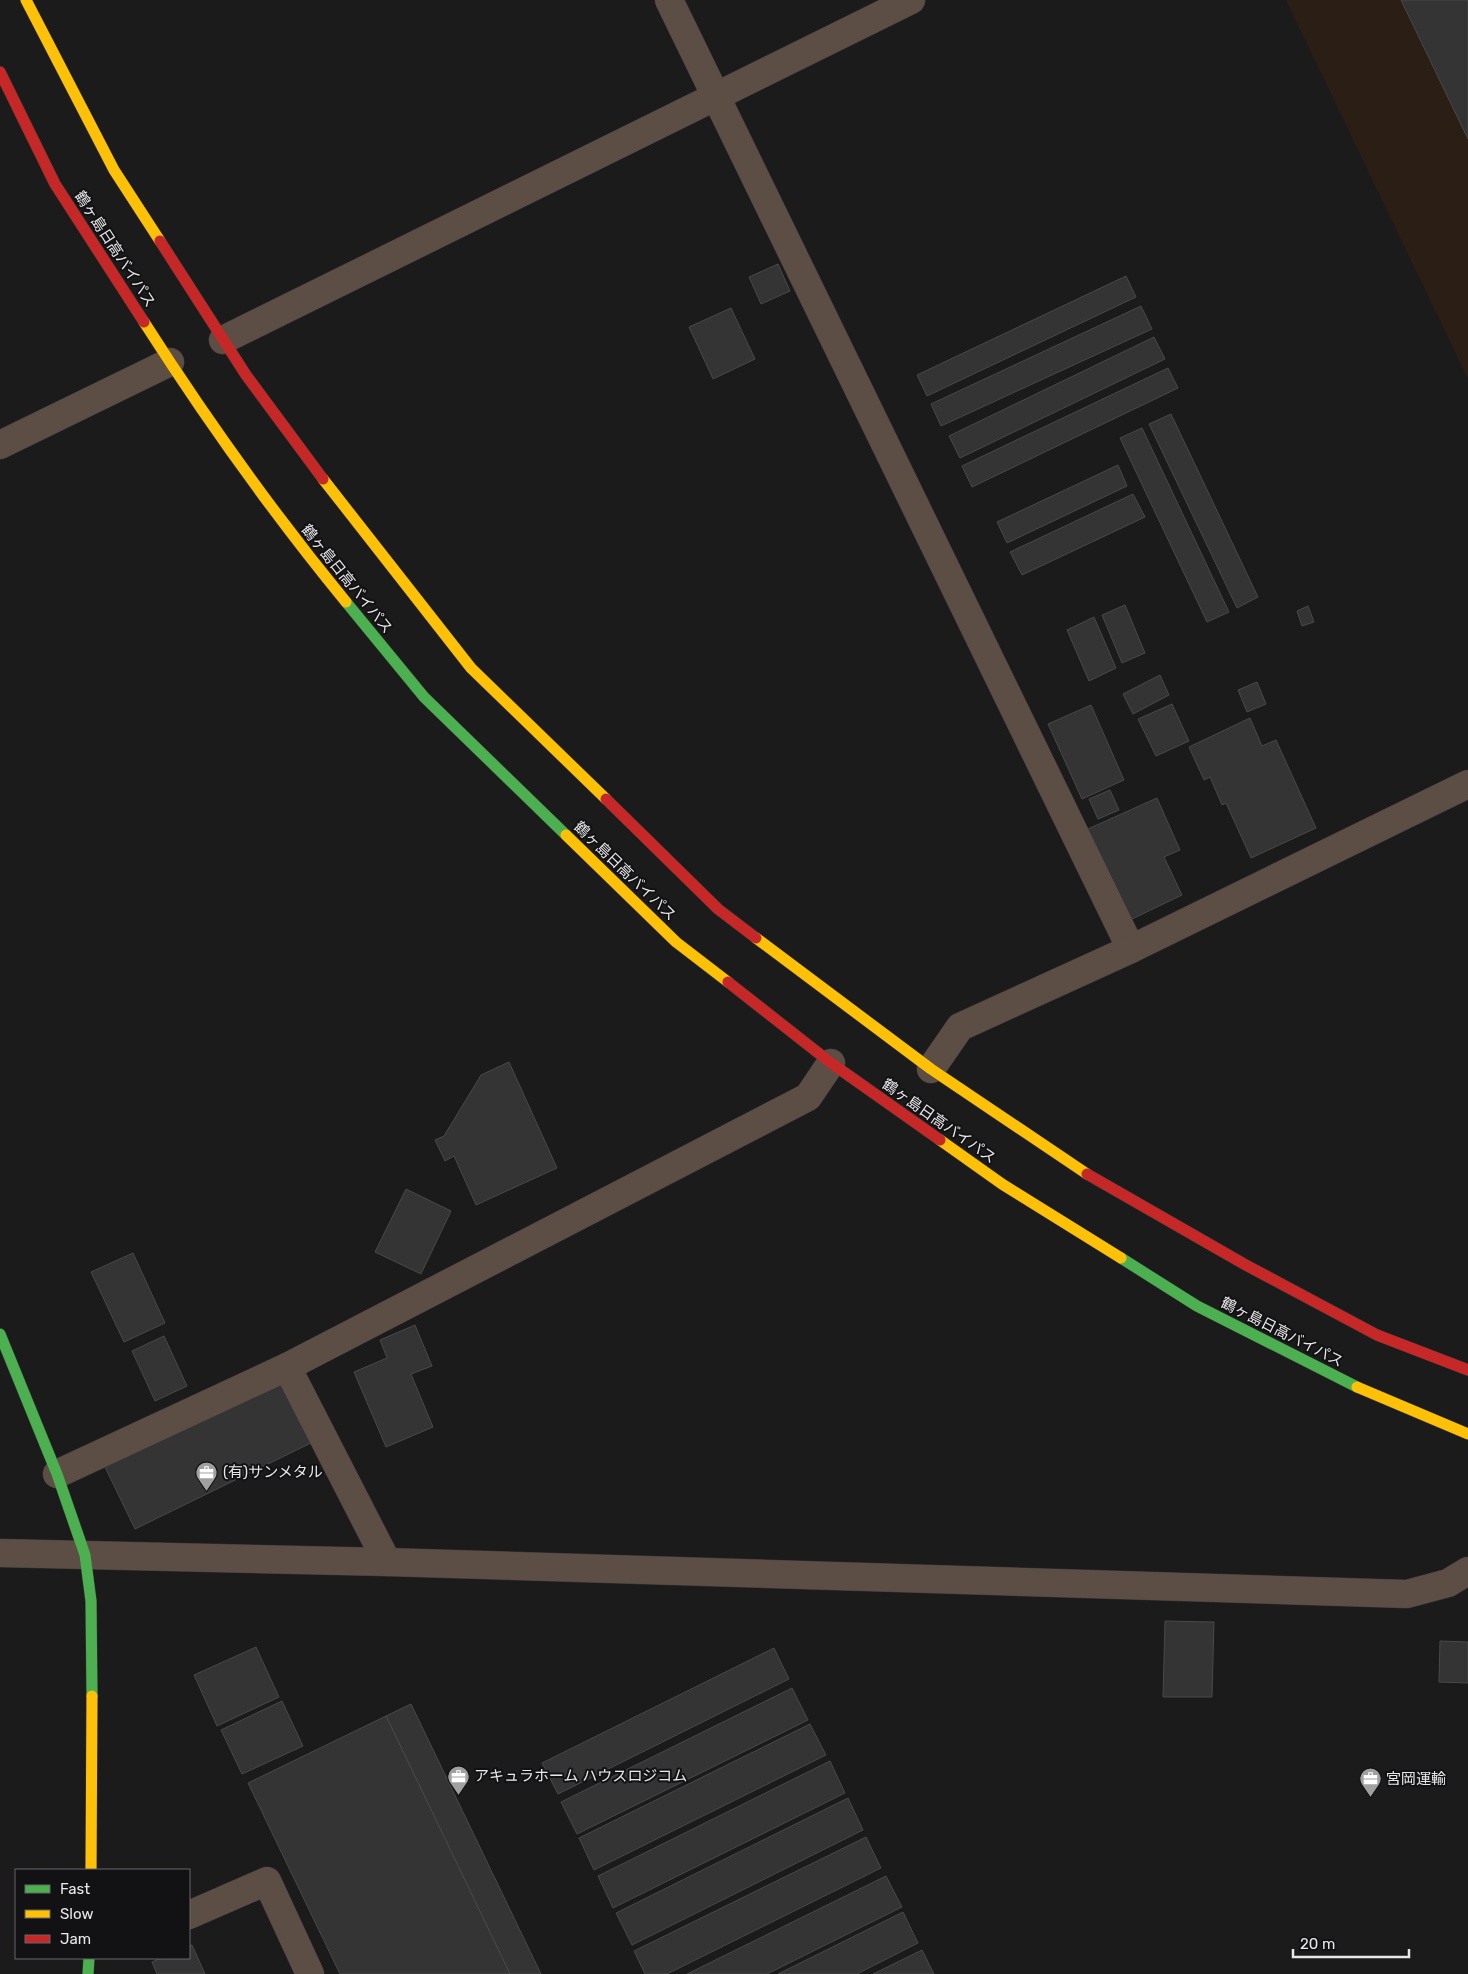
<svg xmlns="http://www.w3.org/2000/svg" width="1468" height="1974" font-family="Rubik,'Noto Sans JP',sans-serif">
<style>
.industrial{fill:#2b1e15}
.building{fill:#343434;stroke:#494949}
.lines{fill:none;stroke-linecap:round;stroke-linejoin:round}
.street-casing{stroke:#383838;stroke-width:29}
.fast-casing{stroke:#383838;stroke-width:12}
.slow-casing{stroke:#383838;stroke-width:12}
.jam-casing{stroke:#383838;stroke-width:12}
.street{stroke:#5c4e45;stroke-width:28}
.fast{stroke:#4caf50;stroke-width:11}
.slow{stroke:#ffc107;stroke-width:11}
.jam{stroke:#c62828;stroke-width:11}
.labels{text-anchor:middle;stroke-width:4;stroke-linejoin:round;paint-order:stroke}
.street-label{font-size:15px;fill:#e8e7e9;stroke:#121113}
.poi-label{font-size:15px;fill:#e8e7e9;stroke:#121113;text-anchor:start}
</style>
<rect width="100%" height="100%" fill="#1b1b1b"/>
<path class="industrial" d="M1286,0H1468V379Z"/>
<g class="building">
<path d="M1401,0H1468V139Z"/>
<path d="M778,264L790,291L761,304L749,277Z"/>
<path d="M1126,276L1136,297L927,396L917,375Z"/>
<path d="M1141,306L1152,329L941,426L931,404Z"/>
<path d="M731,308L755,359L713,379L689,327Z"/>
<path d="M1154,337L1165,359L960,458L949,436Z"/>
<path d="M1168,368L1178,388L972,487L962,466Z"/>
<path d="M1171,414L1258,597L1237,608L1149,424Z"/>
<path d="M1142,428L1229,612L1207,622L1120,438Z"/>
<path d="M1118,465L1127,486L1007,543L997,522Z"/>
<path d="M1133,494L1145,517L1022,575L1010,552Z"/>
<path d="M1125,605L1145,653L1122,663L1102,615Z"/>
<path d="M1308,606L1314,622L1302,626L1297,611Z"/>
<path d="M1094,617L1116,668L1089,681L1067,630Z"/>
<path d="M1160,675L1169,695L1133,714L1123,694Z"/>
<path d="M1257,682L1266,704L1247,712L1238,690Z"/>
<path d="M1172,704L1189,741L1156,756L1138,719Z"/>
<path d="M1091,705L1124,780L1082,799L1048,724Z"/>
<path d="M1250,718L1262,746L1276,740L1316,828L1251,858L1226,803L1222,805L1210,777L1204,780L1189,747Z"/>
<path d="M1110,790L1119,810L1098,819L1089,799Z"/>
<path d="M1157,798L1180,850L1164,857L1182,895L1130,920L1088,829Z"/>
<path d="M509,1062L557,1168L476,1205L454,1156L445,1161L435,1140L444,1136L481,1075Z"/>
<path d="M406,1189L451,1211L421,1274L375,1252Z"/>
<path d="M133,1253L165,1323L124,1342L91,1272Z"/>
<path d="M415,1325L432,1366L411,1374L433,1427L386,1447L354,1372L387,1358L380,1340Z"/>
<path d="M164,1336L187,1386L155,1401L132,1351Z"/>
<path d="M279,1379L311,1443L135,1529L104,1465Z"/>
<path d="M1165,1621L1214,1622L1212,1697H1163Z"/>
<path d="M1440,1641L1468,1642V1683L1439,1682Z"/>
<path d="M256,1647L279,1697L217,1726L194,1675Z"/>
<path d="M774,1648L789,1679L558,1794L542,1763Z"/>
<path d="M792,1688L808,1720L577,1834L561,1802Z"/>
<path d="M282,1701L303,1746L242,1774L221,1730Z"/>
<path d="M411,1704L541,1974H510L386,1716Z"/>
<path d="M386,1716L510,1974H340L248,1783Z"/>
<path d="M810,1724L826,1755L594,1870L579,1838Z"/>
<path d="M830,1761L845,1793L613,1908L598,1876Z"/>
<path d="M848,1798L863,1830L632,1945L616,1913Z"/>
<path d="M866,1837L881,1868L667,1974H645L634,1951Z"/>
<path d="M886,1876L902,1907L767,1974H687Z"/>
<path d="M903,1912L918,1943L857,1974H778Z"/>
<path d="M192,1945L205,1974H157L152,1962L162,1958H189V1946Z"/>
<path d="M922,1950L934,1974H873Z"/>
</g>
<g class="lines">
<defs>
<g id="street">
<path d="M669,0L1131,949"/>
<path d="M223,340L911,0"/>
<path d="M0,445L170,362"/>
<path d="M931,1069L960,1027L1131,949L1468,784"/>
<path d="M287,1367L387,1562"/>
<path d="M57,1474L287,1367L808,1097L831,1063"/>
<path d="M0,1553L387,1562L1407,1594L1448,1583L1468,1571"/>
<path d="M189,1915L267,1881L310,1974"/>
</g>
<g id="fast">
<path d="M346,602L424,697L566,835"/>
<path d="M1121,1258L1197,1306L1357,1387"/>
<path d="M0,1334L57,1474L85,1555L91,1601L92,1696"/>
<path d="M88,1974L89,1958"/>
</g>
<g id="slow">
<path d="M26,0L114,170L160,241"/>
<path d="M144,322C206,419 273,513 346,602"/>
<path d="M323,479L471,668L606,799"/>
<path d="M566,835L676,942L728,982"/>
<path d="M756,938L931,1069L1087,1174"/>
<path d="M940,1140L1002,1184L1121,1258"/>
<path d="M1357,1387L1468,1434"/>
<path d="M91,1870L92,1696"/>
</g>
<g id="jam">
<path d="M0,72L55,184L144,322"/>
<path d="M160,241L246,375L323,479"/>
<path d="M606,799L718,909L756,938"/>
<path d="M728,982L831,1063L940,1140"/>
<path d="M1087,1174L1244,1264L1377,1335L1468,1370"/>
</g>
</defs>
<use href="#street" class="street-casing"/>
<use href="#fast" class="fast-casing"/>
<use href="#slow" class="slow-casing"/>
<use href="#jam" class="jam-casing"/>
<use href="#street" class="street"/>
<use href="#fast" class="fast"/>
<use href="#slow" class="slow"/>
<use href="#jam" class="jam"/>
</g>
<defs>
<symbol id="office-pin" viewBox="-11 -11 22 30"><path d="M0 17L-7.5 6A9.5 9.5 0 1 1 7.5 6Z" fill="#a0a0a1" stroke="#121113"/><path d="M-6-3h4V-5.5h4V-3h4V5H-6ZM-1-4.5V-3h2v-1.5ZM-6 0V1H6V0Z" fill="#fff"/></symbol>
</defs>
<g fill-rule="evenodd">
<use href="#office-pin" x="194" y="1460" width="25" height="34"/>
<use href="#office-pin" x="446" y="1764" width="25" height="34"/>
<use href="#office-pin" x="1358" y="1766" width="25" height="34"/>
</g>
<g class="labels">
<g class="street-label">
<text transform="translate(115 249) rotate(57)" y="5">鶴ヶ島日高バイパス</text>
<text transform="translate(347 579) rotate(51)" y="5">鶴ヶ島日高バイパス</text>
<text transform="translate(625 871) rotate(44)" y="5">鶴ヶ島日高バイパス</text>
<text transform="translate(939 1121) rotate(35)" y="5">鶴ヶ島日高バイパス</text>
<text transform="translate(1282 1332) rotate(27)" y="5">鶴ヶ島日高バイパス</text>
</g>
<g class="poi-label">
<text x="223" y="1477">(有)サンメタル</text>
<text x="474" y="1781">アキュラホーム ハウスロジコム</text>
<text x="1386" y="1784">宮岡運輸</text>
</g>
</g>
<rect x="15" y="1869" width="175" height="90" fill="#121113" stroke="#686769"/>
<rect x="25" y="1885" width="25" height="8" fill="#4caf50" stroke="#686769"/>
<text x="60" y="1894" font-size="15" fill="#e8e7e9">Fast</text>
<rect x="25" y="1910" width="25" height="8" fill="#ffc107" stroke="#686769"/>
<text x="60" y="1919" font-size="15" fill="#e8e7e9">Slow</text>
<rect x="25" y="1935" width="25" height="8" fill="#c62828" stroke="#686769"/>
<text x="60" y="1944" font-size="15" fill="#e8e7e9">Jam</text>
<path d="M1293 1949v8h116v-8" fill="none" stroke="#e8e7e9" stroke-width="2.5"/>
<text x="1300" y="1949" font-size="15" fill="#e8e7e9" stroke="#121113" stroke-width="4" paint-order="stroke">20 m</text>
</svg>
